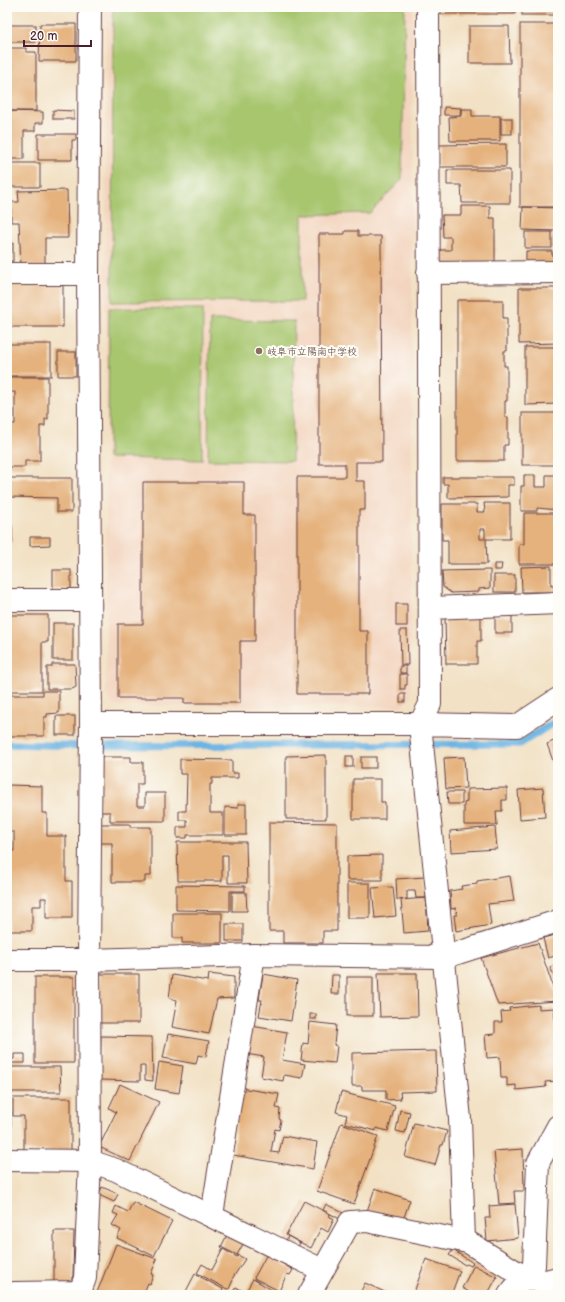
<svg xmlns="http://www.w3.org/2000/svg" width="565" height="1302" font-family="'Balsamiq Sans','Klee One',sans-serif">
<style>
.built{fill:#f3d4be}
.pitch{fill:#a7c66e;stroke:#78724c}
.lines{fill:none;stroke-linecap:round;stroke-linejoin:round}
.stream{stroke:#6cb4e3;stroke-width:7}
.building{fill:#e5b27e;fill-rule:evenodd}
.street-casing{stroke:#633c42;stroke-width:24}
.street{stroke:#fff;stroke-width:22}
.education-dot{fill:#8d6e63;stroke:#fdfcf7;stroke-width:1.5}
.labels{text-anchor:middle;stroke-width:4;stroke-linejoin:round;paint-order:stroke}
.education-label{font-size:10px;font-weight:bold;fill:#785e54;stroke:#fdfcf7;text-anchor:start}
</style>
<rect width="100%" height="100%" fill="#fdfcf7"/>
<filter id="ink" filterUnits="userSpaceOnUse"><feTurbulence type="fractalNoise" baseFrequency=".025" numOctaves="2"/><feDisplacementMap in="SourceGraphic" scale="8" xChannelSelector="R" yChannelSelector="G"/><feConvolveMatrix kernelMatrix="1 2 1 2 8 2 1 2 1" color-interpolation-filters="sRGB"/></filter>
<filter id="wash" filterUnits="userSpaceOnUse"><feTurbulence type="fractalNoise" baseFrequency=".012" numOctaves="4" result="noise"/><feDisplacementMap in="SourceGraphic" scale="16" xChannelSelector="R" yChannelSelector="G"/><feGaussianBlur stdDeviation="0.9" result="paint"/><feColorMatrix in="noise" values="0 0 0 0 0 0 0 0 0 0 0 0 0 0 0 0 0 1.4 0 .05"/><feComposite in="paint" operator="in"/></filter>
<g filter="url(#wash)">
<rect width="100%" height="100%" fill="#f2e1c4"/>
<path class="built" d="M106,7H413L411,697L403,706H114L106,695Z"/>
<g class="pitch">
<path d="M113,7H405L402,179L370,213L302,215V301L112,302Z"/>
<path d="M109,308L203,309L202,460L108,458Z"/>
<path d="M210,320L294,321L292,461L208,460Z"/>
</g>
<g class="lines">
<g class="stream">
<path d="M7,744L89,746"/>
<path d="M101,746L520,744L558,720"/>
</g>
</g>
<g id="blocks">
<g class="building">
<rect x="441" y="7" width="74" height="7"/>
<rect x="522" y="7" width="36" height="8"/>
<path d="M40,24H76V61H39Z"/>
<rect x="520" y="24" width="38" height="183"/>
<rect x="7" y="25" width="29" height="17"/>
<path d="M469,26H509L510,63H469Z"/>
<path d="M7,48H26V52H36V111H7Z"/>
<path d="M444,107L461,108L460,115H444Z"/>
<path d="M461,109H472V116H500V141H450L449,117L461,116Z"/>
<path d="M53,110L74,111V119H53Z"/>
<path d="M7,111L43,112V123H35V131H24V159H7Z"/>
<rect x="501" y="118" width="11" height="16"/>
<path d="M38,134H76V140H72V160H38Z"/>
<path d="M506,144V167H439V145Z"/>
<rect x="7" y="163" width="33" height="24"/>
<path d="M447,170H510V203H462L461,185H447Z"/>
<path d="M67,190L68,238H45V267H21L19,222H11V202H19L18,191Z"/>
<path d="M461,206H490V218H495V268L447,269L439,261V250H451V237H443L442,215H461Z"/>
<path d="M523,207L558,208V231L522,230Z"/>
<path d="M345,231H358V236H381L382,462H356V481H365V510H359V631H368V694H297V477H345V464H319V234H345Z"/>
<rect x="525" y="232" width="27" height="16"/>
<rect x="555" y="235" width="3" height="17"/>
<rect x="7" y="243" width="6" height="18"/>
<path d="M526,251H552V255H558V268H526Z"/>
<rect x="7" y="285" width="56" height="42"/>
<path d="M519,288H558V343L519,344Z"/>
<path d="M457,300H503V318H507V351H504V366H507V401H505V417H508V445H504V461H457Z"/>
<rect x="8" y="344" width="43" height="32"/>
<path d="M525,347H558V404L525,405Z"/>
<rect x="58" y="352" width="18" height="24"/>
<path d="M7,377H48V419H45V426H40V461H25V467H7V424H15V392H7Z"/>
<rect x="522" y="413" width="36" height="52"/>
<path d="M524,475H535V487H546V475H558V510L537,508V511H521V486H524Z"/>
<path d="M443,477H514V485H508V497L448,498V484H443Z"/>
<path d="M8,478H72V512H57V498L8,497Z"/>
<path d="M143,482H244V515H255V641H240V703H184V698H118V624H143Z"/>
<path d="M484,503H510V539H486L487,564H448V540H442V504H477V512H485ZM480,529H485V539H480Z"/>
<path d="M524,513H558V564H519V544H524Z"/>
<rect x="7" y="526" width="5" height="16"/>
<path d="M30,537H50V545L30,546Z"/>
<path d="M494,564H502L501,570H494Z"/>
<path d="M551,566V585H554V592H522L521,567Z"/>
<rect x="53" y="570" width="18" height="19"/>
<path d="M490,570V588L479,589V592L451,593L443,587L442,571Z"/>
<rect x="494" y="575" width="21" height="17"/>
<rect x="396" y="604" width="11" height="22"/>
<path d="M9,615H48V642H42V691H9Z"/>
<rect x="495" y="616" width="17" height="17"/>
<path d="M445,617H481V641H477V664H446Z"/>
<rect x="53" y="623" width="20" height="37"/>
<path d="M400,630H407L408,665H401Z"/>
<path d="M52,664H75L76,687L72,689H47V667H52Z"/>
<rect x="400" y="666" width="6" height="7"/>
<path d="M400,674H407V685H405V689H400Z"/>
<path d="M43,691H59V713L47,714V717H44V736H9V695H43Z"/>
<rect x="400" y="694" width="5" height="8"/>
<rect x="56" y="716" width="19" height="19"/>
<path d="M558,739V775L547,744Z"/>
<path d="M326,755V819H286V756Z"/>
<rect x="346" y="756" width="7" height="11"/>
<path d="M100,757H131V762H143V784H137V806H145V793H165V821H110V812H100Z"/>
<rect x="361" y="757" width="15" height="11"/>
<path d="M464,757L466,788L446,789L444,758Z"/>
<path d="M180,759L232,760V773H238V778H212V784H210V813H223V835H187V838H177V827H187V820H179V811H186L187,774H180Z"/>
<path d="M353,779H381V802H385V819H353Z"/>
<path d="M8,785L42,786V813H47V836H66V881H72V918H46V898H41V906H32V931H8V851H14V832H8Z"/>
<path d="M507,788V800H502V811H496L497,825H464V803L467,802V789Z"/>
<path d="M543,788L545,817L520,819L518,790Z"/>
<path d="M447,792H462V804H448Z"/>
<path d="M238,804H246V835H225V807L238,808Z"/>
<path d="M269,822L337,823V931H323V943H283V931H269Z"/>
<path d="M99,824H130V827H151V876H145V882H112V843H99Z"/>
<path d="M495,827L497,849L451,852L450,831Z"/>
<path d="M177,842H246L247,883H228V855H222V881H178Z"/>
<path d="M382,855V880H347V856Z"/>
<path d="M510,876L514,901L488,904L491,925L456,931L454,915H457L456,908L451,909L450,891L462,889L461,886L477,884V881Z"/>
<path d="M425,877L426,898H416L415,891H407V899L397,900L396,879Z"/>
<rect x="347" y="883" width="23" height="35"/>
<path d="M176,885L245,886V891H230V911L176,910Z"/>
<path d="M393,887L396,916L375,918L372,888Z"/>
<path d="M232,892H246L247,911H232Z"/>
<path d="M426,898L428,931L404,933L401,900Z"/>
<path d="M173,913H222V943H182V938H173Z"/>
<rect x="226" y="924" width="17" height="17"/>
<path d="M558,934V955L548,958L543,938Z"/>
<path d="M538,943L558,1001L498,1005L481,958Z"/>
<path d="M558,963V981L557,982L550,967Z"/>
<path d="M378,973H417L418,1016L380,1017Z"/>
<path d="M99,974H139V1023H100Z"/>
<path d="M209,974L234,977V998L217,999L209,1034L172,1027L177,1000L169,998L172,975L208,981Z"/>
<path d="M263,974L297,980L291,1021L259,1016L262,1000H259Z"/>
<path d="M332,975H339V994H331Z"/>
<rect x="35" y="977" width="39" height="86"/>
<rect x="347" y="977" width="26" height="39"/>
<path d="M539,1005V1009L554,1008L558,1055V1081L545,1082L546,1087L516,1090V1085L507,1086V1078H501L500,1057L487,1058L485,1035L495,1034V1022H502L501,1012L510,1011L509,1008Z"/>
<rect x="310" y="1014" width="6" height="5"/>
<path d="M310,1022L336,1025L334,1045L337,1046L335,1063L301,1060L303,1043L308,1044Z"/>
<path d="M251,1026L287,1032L282,1060L305,1064L302,1078L284,1075L283,1081L261,1077L264,1057L246,1054Z"/>
<path d="M168,1034L209,1041L206,1057L198,1055L196,1064L163,1058Z"/>
<path d="M101,1036L152,1037L153,1081L145,1080V1066H140V1081L100,1080Z"/>
<path d="M436,1051L437,1091L400,1092L401,1099L386,1100V1090H362V1086H352V1053Z"/>
<path d="M14,1054H25V1063H8V1060L14,1059Z"/>
<path d="M159,1062L183,1066L179,1093L155,1089Z"/>
<path d="M7,1067H60L61,1092H7Z"/>
<path d="M120,1084L159,1102L130,1161L99,1147L116,1112L109,1108Z"/>
<path d="M240,1088L279,1094L276,1108L280,1109L279,1119L281,1120L279,1130L275,1129L271,1152L279,1153L283,1136L317,1142L313,1169L233,1155Z"/>
<path d="M341,1092L395,1106L388,1131L376,1128V1131L345,1123L347,1115L336,1112Z"/>
<path d="M13,1098H71V1151H24V1116H13Z"/>
<path d="M400,1110L410,1112L405,1133L396,1131Z"/>
<rect x="7" y="1113" width="4" height="21"/>
<path d="M341,1123L378,1136L354,1204L317,1191Z"/>
<path d="M414,1123L447,1131L443,1145H441L435,1165L405,1157Z"/>
<path d="M523,1149L524,1191H514L515,1203L499,1204L494,1151Z"/>
<path d="M102,1187L118,1194L114,1202L99,1195Z"/>
<path d="M375,1188L410,1200L402,1223L367,1211Z"/>
<path d="M304,1201L330,1214L329,1216L334,1219L328,1232L321,1228L311,1248L286,1235Z"/>
<path d="M133,1202L172,1221L154,1256L117,1238L121,1230L112,1225L118,1215L113,1213L116,1206L128,1212Z"/>
<path d="M326,1204L343,1213L340,1219L323,1210Z"/>
<path d="M515,1204L518,1238L487,1241L485,1218H490L489,1206Z"/>
<path d="M54,1231H74L73,1277H72V1285H54Z"/>
<path d="M227,1235L243,1244L237,1255L221,1247Z"/>
<path d="M288,1236L300,1243L298,1247L286,1241Z"/>
<path d="M116,1244L157,1259L151,1274L153,1275L150,1284L148,1283L143,1295H96Z"/>
<path d="M223,1249L237,1257L238,1255L245,1259L232,1279L233,1280L229,1289H227L197,1273L202,1264L212,1270Z"/>
<path d="M453,1250L473,1263L471,1266L467,1264L465,1265L449,1255Z"/>
<path d="M267,1254L293,1270L290,1275L287,1274L279,1291L254,1278Z"/>
<path d="M426,1259L460,1271L451,1295H413Z"/>
<path d="M474,1265L497,1277L487,1295H475L462,1288Z"/>
<path d="M195,1274L223,1289L222,1291L225,1293L224,1295H184Z"/>
<path d="M253,1279L277,1293L275,1295H244Z"/>
<path d="M365,1283L391,1295H359Z"/>
<path d="M236,1287L243,1291L240,1295H231Z"/>
</g>
</g>
</g>
<g filter="url(#ink)">
<use href="#blocks" fill-opacity="0" stroke="#633c42" stroke-width="1"/>
<g class="lines">
<defs>
<g id="street">
<path d="M428,273L558,272"/>
<path d="M7,274H88"/>
<path d="M7,600H90"/>
<path d="M430,608L558,603"/>
<path d="M91,724H420L430,704L428,7"/>
<path d="M7,960H89L254,955L445,957L558,921"/>
<path d="M7,1160L90,1161L116,1170L322,1270"/>
<path d="M212,1215L254,955"/>
<path d="M464,1241L460,1119L420,724L517,726L558,699"/>
<path d="M14,1295V1293L80,1292L85,1278L90,1161L89,960L91,724L88,274L90,7"/>
<path d="M309,1295L350,1222L367,1221L468,1242L526,1278L542,1282L558,1278"/>
<path d="M509,1295C517,1284 526,1277 534,1266L538,1163L558,1126"/>
</g>
</defs>
<use href="#street" class="street-casing"/>
<use href="#street" class="street"/>
</g>
</g>
<circle class="education-dot" cx="259" cy="351" r="4"/>
<g class="labels">
<g class="education-label">
<text x="267" y="355">岐阜市立陽南中学校</text>
</g>
</g>
<rect width="565" height="1302" fill="none" stroke="#fdfcf7" stroke-width="24"/>
<path d="M24 40v6h67v-6" fill="none" stroke="#4a1f2b" stroke-width="2"/>
<text x="30" y="40" font-size="12" fill="#4a1f2b" stroke="#fdfcf7" stroke-width="3" paint-order="stroke">20 m</text>
</svg>
